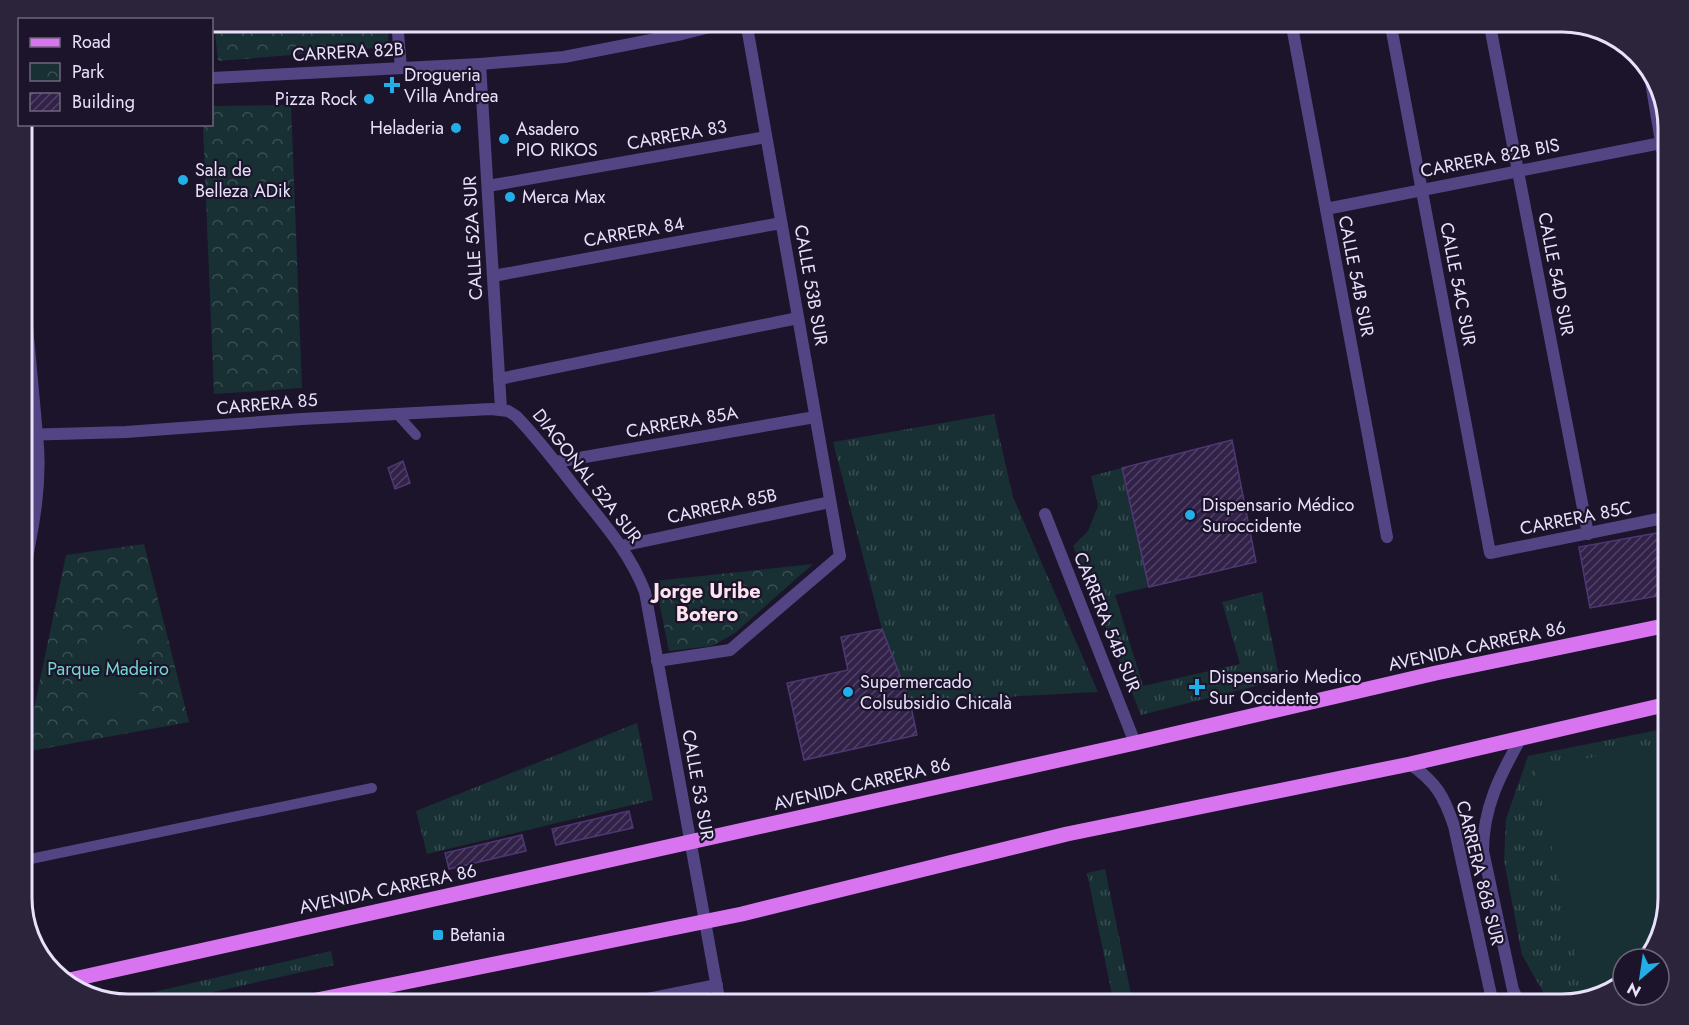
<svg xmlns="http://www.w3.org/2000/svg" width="1689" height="1025" font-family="Jost,sans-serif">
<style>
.grass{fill:url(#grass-tufts)}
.park{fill:url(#park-crowns)}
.pitch{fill:#183034}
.building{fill:url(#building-hatch);stroke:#4e3773;stroke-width:1.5}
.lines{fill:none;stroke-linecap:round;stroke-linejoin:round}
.service{stroke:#534584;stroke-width:10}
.minor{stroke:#534584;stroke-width:12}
.tertiary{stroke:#534584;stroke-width:12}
.primary{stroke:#d974f0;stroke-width:15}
.poi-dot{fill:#22aee7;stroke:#1c142a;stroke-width:2}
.labels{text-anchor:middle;stroke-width:4.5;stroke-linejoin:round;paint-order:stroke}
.street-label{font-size:18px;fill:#e9e1fc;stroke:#1c142a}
.poi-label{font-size:18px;fill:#e9e1fc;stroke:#1c142a;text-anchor:start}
.park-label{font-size:18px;fill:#73d6d0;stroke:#1c142a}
.neighbourhood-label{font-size:20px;font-weight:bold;fill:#fce3ee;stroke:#1c142a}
.rim{fill:none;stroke:#e9e1fc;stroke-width:3}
</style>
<defs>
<pattern id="grass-tufts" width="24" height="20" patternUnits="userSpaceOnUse" patternTransform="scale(1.5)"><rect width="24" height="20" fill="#183034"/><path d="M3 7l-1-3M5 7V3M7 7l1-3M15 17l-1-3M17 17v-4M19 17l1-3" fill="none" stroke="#3a4e52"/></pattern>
<pattern id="park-crowns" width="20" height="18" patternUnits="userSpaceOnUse" patternTransform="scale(1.5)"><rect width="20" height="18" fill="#183034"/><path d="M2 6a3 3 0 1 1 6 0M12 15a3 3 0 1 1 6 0" fill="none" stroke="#3a4e52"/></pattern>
<pattern id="building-hatch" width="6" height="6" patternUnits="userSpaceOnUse" patternTransform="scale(1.5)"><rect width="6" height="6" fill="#322249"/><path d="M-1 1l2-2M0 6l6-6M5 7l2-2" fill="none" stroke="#504264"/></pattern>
</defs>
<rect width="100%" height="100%" fill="#1c142a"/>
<g class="grass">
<path d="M994,414L1013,497L1098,692L910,702L882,629L833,442Z"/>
<path d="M1122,468L1149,587L1115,595L1143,686L1240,664L1222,602L1262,592L1280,680L1141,715L1073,546L1088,531L1098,506L1091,476Z"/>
<path d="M637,723L653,800L427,854L416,811Z"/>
<path d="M1668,728V898L1654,951L1645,959H1623V981C1609,995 1570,1004 1550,1004L1522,955L1504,860L1506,819L1528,756Z"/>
<path d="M1105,869L1133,1004H1114L1087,873Z"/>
<path d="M331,951L334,965L159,1004H128L115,1001Z"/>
</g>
<g class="park">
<path d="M214,21H387L389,47L218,61Z"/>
<path d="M291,105L302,388L214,394L203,125L212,124V106Z"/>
<path d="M144,544L189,722L25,752L66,555Z"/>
<path d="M813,564L735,633L712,646L669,651L655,581Z"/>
</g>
<g class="pitch">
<path d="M270,21H322V27L270,31Z"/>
<path d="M325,21H378V22L326,26Z"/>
<path d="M134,628L141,715L93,719L86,631Z"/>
<path d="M1668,742V898L1654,951L1645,959H1623V981L1615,990L1584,998L1535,769Z"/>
</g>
<g class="building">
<path d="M1232,440L1256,562L1149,587L1122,468Z"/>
<path d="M403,461L410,483L395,489L388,468Z"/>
<path d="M1668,531V594L1590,608L1579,547Z"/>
<path d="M882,629L910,702L917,735L804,760L787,683L848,670L841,637Z"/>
<path d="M629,811L633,828L556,845L552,829Z"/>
<path d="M522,835L526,851L449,869L445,853Z"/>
</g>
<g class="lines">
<g class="service">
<path d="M397,414L416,435"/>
<path d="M21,861L372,788"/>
</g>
<g class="minor">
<path d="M397,21L401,68"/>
<path d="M1291,21L1387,537"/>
<path d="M1390,21L1490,553L1668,517"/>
<path d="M1489,21L1588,534"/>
<path d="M480,64L501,409"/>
<path d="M1649,70L1668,184"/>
<path d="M212,78L480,64L564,57L682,34L734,21"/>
<path d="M488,186L766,137"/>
<path d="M1326,209L1661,143"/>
<path d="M21,260L37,435"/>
<path d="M493,276L781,223"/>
<path d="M499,379L798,318"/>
<path d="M556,462L815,417"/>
<path d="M1045,514L1135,743"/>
<path d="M621,546L830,502"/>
<path d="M657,661L730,650L840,556L746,21"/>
<path d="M1410,764C1436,782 1444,796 1454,826L1493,1004"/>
<path d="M623,1004L717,985"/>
<path d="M1520,1004L1513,990L1483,851C1483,808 1500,775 1521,738"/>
</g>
<g class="tertiary">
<path d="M21,435L126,432L302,419L491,409L508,411L516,416C540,441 560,468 581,495C606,526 631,555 645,592L720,1004"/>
<path d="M21,588C31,537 43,487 37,435"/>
</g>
<g class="primary">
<path d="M65,981L1135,743L1436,673L1668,625"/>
<path d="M297,1004L742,914L1067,834L1410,764L1668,704"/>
</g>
</g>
<g class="poi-dot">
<path d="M389 76h6v6h6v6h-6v6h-6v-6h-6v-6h6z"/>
<circle cx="369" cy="99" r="6"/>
<circle cx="456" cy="128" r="6"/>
<circle cx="504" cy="139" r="6"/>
<circle cx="183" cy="180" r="6"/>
<circle cx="510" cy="197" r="6"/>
<circle cx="1190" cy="515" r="6"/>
<path d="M1194 678h6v6h6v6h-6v6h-6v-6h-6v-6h6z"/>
<circle cx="848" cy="692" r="6"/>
<rect x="432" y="929" width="12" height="12" rx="3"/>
</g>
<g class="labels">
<g class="street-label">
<text transform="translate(348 52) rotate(-3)" y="6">CARRERA 82B</text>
<text transform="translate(677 135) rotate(-10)" y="6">CARRERA 83</text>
<text transform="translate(1490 158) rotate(-11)" y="6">CARRERA 82B BIS</text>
<text transform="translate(634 232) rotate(-10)" y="6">CARRERA 84</text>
<text transform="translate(473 238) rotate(-93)" y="6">CALLE 52A SUR</text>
<text transform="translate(1556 274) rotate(79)" y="6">CALLE 54D SUR</text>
<text transform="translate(1356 276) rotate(79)" y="6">CALLE 54B SUR</text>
<text transform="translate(1458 284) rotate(79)" y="6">CALLE 54C SUR</text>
<text transform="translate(811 285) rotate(80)" y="6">CALLE 53B SUR</text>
<text transform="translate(267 404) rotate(-5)" y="6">CARRERA 85</text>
<text transform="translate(682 422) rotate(-10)" y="6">CARRERA 85A</text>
<text transform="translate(587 476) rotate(52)" y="6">DIAGONAL 52A SUR</text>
<text transform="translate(722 506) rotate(-12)" y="6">CARRERA 85B</text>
<text transform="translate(1576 518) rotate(-11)" y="6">CARRERA 85C</text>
<text transform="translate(1107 622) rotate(68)" y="6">CARRERA 54B SUR</text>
<text transform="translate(1477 646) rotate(-12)" y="6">AVENIDA CARRERA 86</text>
<text transform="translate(862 784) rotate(-13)" y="6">AVENIDA CARRERA 86</text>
<text transform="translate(698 785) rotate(80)" y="6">CALLE 53 SUR</text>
<text transform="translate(1480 873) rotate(76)" y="6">CARRERA 86B SUR</text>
<text transform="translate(388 889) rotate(-12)" y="6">AVENIDA CARRERA 86</text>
</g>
<g class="poi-label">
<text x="404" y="81">Drogueria<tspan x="404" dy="21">Villa Andrea</tspan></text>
<text x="357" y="105" text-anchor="end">Pizza Rock</text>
<text x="444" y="134" text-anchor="end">Heladeria</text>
<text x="516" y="135">Asadero<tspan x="516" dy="21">PIO RIKOS</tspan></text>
<text x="195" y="176">Sala de<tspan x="195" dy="21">Belleza ADik</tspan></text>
<text x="522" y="203">Merca Max</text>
<text x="1202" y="511">Dispensario Médico<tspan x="1202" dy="21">Suroccidente</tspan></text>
<text x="1209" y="683">Dispensario Medico<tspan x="1209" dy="21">Sur Occidente</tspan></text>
<text x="860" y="688">Supermercado<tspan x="860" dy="21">Colsubsidio Chicalà</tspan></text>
<text x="450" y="941">Betania</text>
</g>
<g class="park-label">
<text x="108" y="675">Parque Madeiro</text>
</g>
<g class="neighbourhood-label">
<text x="707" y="598">Jorge Uribe<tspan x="707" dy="23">Botero</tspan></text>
</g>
</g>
<path d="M0 0H1689V1025H0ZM128 32H1562A96 96 0 0 1 1658 128V898A96 96 0 0 1 1562 994H128A96 96 0 0 1 32 898V128A96 96 0 0 1 128 32Z" fill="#2c243b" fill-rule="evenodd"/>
<path class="rim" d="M128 32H1562A96 96 0 0 1 1658 128V898A96 96 0 0 1 1562 994H128A96 96 0 0 1 32 898V128A96 96 0 0 1 128 32Z"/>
<rect x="18" y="18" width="195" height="108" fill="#1c142a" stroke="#6e667e" stroke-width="1.5"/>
<rect x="30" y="38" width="30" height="9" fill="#d974f0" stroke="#6e667e" stroke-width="1.5"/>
<text x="72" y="48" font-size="18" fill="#e9e1fc">Road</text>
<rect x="30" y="63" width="30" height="18" fill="url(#park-crowns)" stroke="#6e667e" stroke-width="1.5"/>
<text x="72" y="78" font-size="18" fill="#e9e1fc">Park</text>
<rect x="30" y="93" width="30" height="18" fill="url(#building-hatch)" stroke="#6e667e" stroke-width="1.5"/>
<text x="72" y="108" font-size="18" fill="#e9e1fc">Building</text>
<g transform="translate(1641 977) rotate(209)"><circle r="28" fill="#1c142a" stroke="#6e667e" stroke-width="1.5"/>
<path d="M0-4.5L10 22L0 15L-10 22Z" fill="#22aee7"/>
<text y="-9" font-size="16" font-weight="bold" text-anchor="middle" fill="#e9e1fc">N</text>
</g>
</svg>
